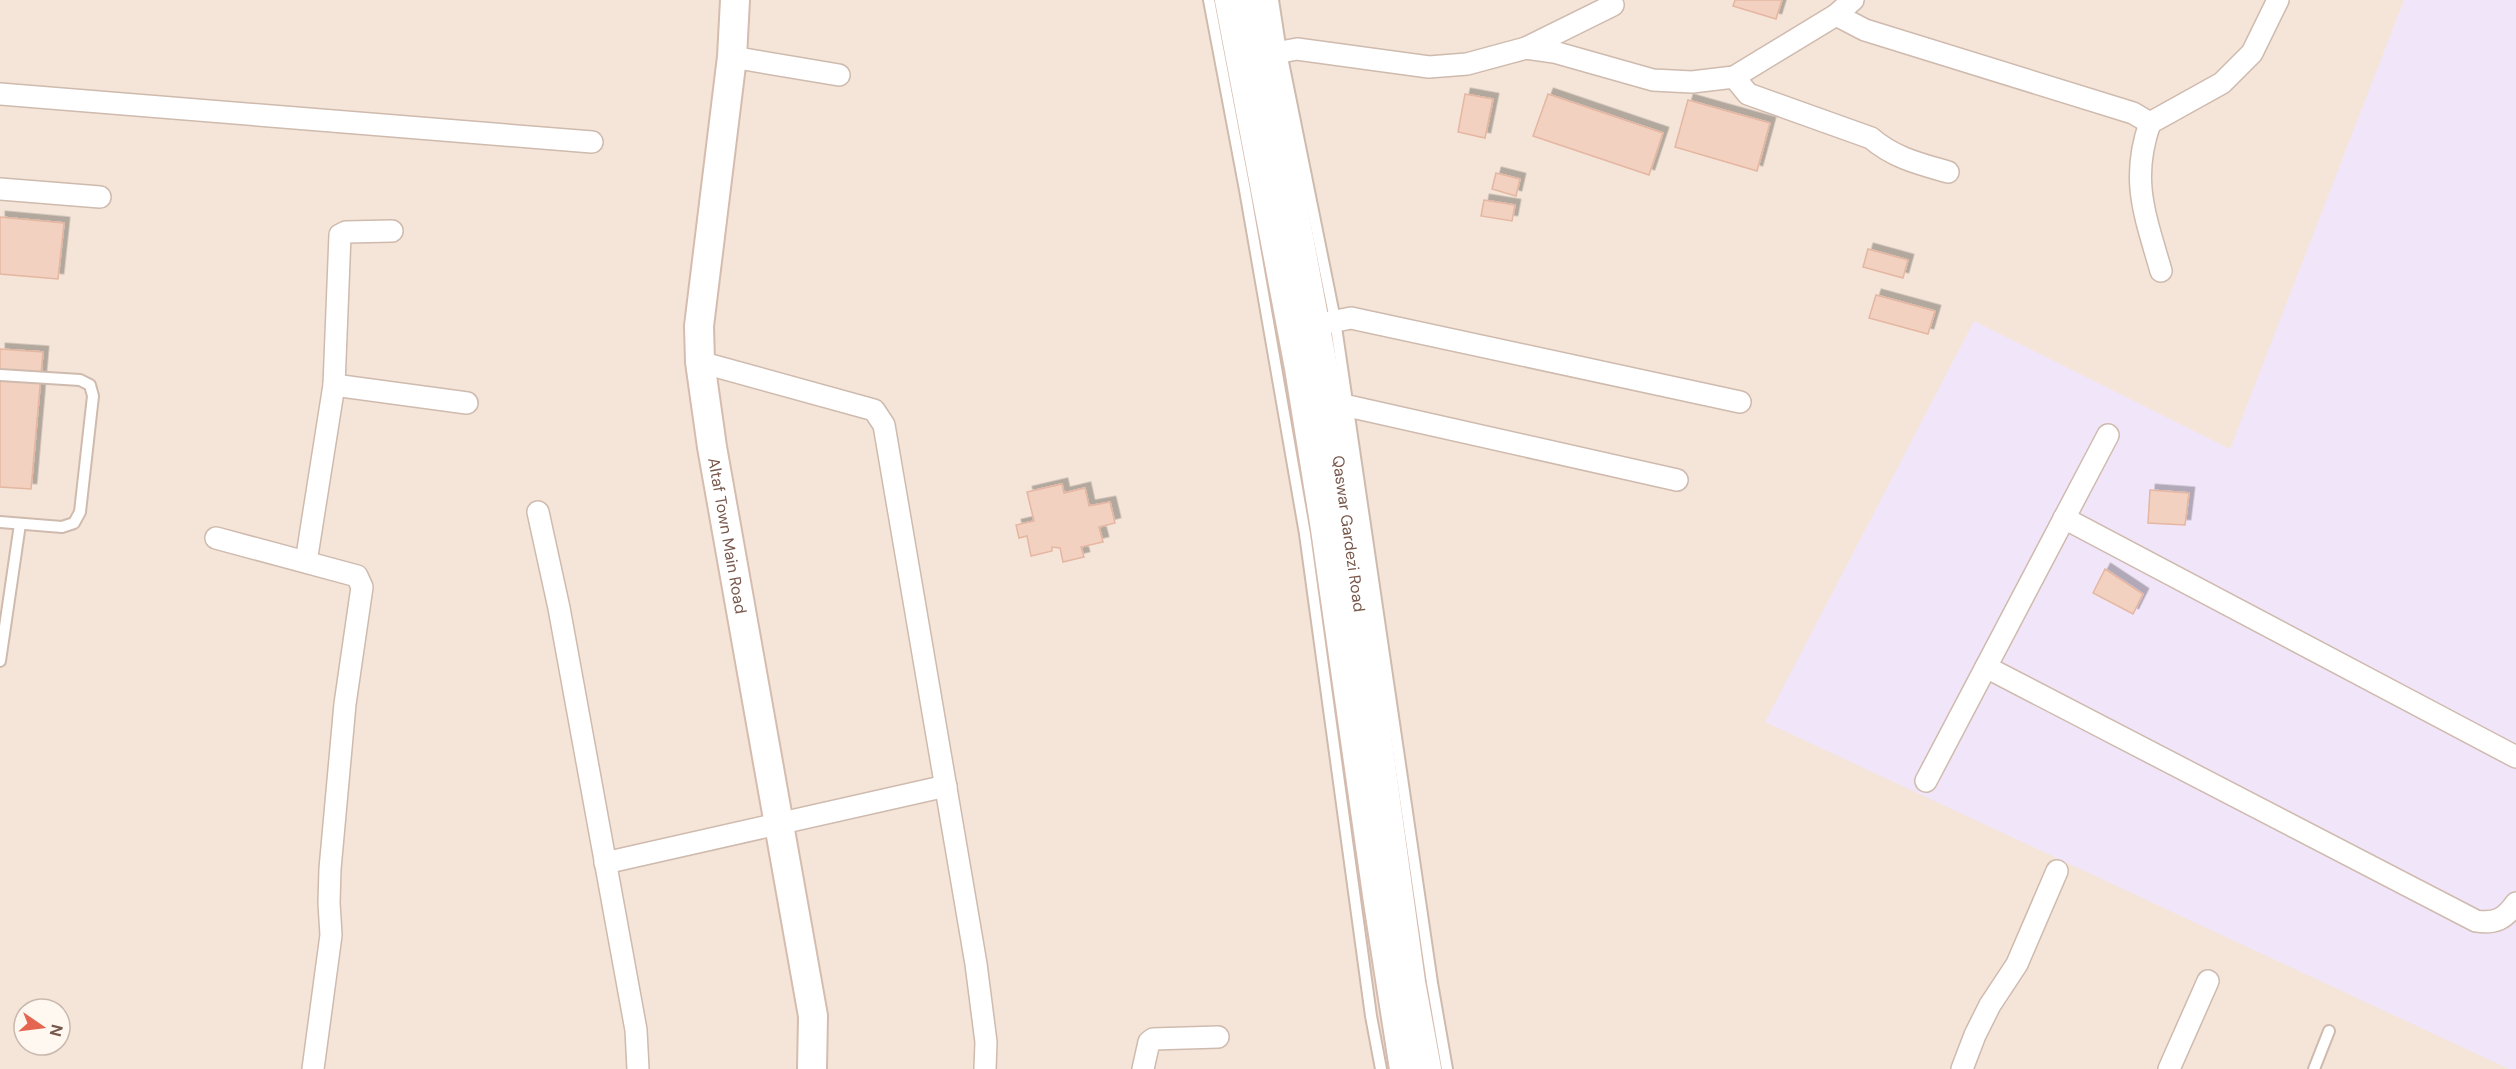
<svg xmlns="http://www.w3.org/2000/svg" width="2516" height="1069" font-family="'DM Sans',sans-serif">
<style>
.residential{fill:#f4e5d8;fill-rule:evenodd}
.education{fill:#f1e6f9}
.building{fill:#f2d1c1;stroke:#e5b6a1;stroke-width:1.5;filter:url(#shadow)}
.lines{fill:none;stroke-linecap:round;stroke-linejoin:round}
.lane-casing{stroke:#cfbaae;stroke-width:14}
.street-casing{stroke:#cfbaae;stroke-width:24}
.secondary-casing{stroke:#d5bcae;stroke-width:32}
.lane{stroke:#fff;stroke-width:10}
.street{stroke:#fff;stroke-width:21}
.secondary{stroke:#fff;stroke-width:28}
.labels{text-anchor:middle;stroke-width:4.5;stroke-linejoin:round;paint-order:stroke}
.street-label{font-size:16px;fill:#78584c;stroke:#fff8f0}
</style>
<defs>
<filter id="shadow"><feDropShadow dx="5.5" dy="-5.5" stdDeviation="0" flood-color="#0004"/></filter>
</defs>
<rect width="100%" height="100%" fill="#fcf4e9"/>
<path class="residential" d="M0,0H2516V1069H0ZM24,1009H60V1045H24Z"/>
<path class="education" d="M2404,0H2516V1069H2509L1765,722L1974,321L2230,449Z"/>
<g class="building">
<path d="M1735,0H1782L1776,19L1733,6Z"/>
<path d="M1465,94L1493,99L1485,138L1458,132Z"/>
<path d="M1548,94L1663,133L1649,175L1533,136Z"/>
<path d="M1688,100L1770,123L1757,171L1675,147Z"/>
<path d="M1496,173L1520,179L1516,196L1492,189Z"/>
<path d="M1484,200L1515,205L1512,221L1481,216Z"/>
<path d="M0,217L64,223L58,279L0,274Z"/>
<path d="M1868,249L1908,260L1903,278L1863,267Z"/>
<path d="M1876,295L1935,311L1928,334L1869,318Z"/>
<path d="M0,349L43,352L31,489L0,487Z"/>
<path d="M1062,484L1064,493L1085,488L1089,506L1110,502L1115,523L1099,527L1103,542L1081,547L1084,557L1063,562L1060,548L1052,547V551L1031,556L1027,536L1019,538L1016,525L1034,521L1027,492Z"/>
<path d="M2150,490L2189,493L2185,525L2148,523Z"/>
<path d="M2105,569L2143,594L2133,614L2093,593Z"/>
</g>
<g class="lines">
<defs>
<g id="lane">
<path d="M1209,0L1245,190L1305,534L1371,1016L1381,1069"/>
<path d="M1273,0L1281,52L1335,320L1432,983L1447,1069"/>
<path d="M0,375L80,380L90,385L93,396L80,512L74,523L62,527L0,522"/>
<path d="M0,661L20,524"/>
<path d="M2314,1069L2329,1031"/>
</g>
<g id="street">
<path d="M1836,15L1865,30L2133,113L2150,123"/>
<path d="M1526,48L1613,5"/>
<path d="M1281,52L1297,49L1429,67L1467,64L1526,48L1554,52L1653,80L1692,82L1734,77L1836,15L1853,0"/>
<path d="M732,57L839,75"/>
<path d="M1734,77L1748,94L1871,138C1894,158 1920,164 1948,172"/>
<path d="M0,94L592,142"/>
<path d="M0,189L100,197"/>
<path d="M2161,271C2145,215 2130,180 2150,123L2222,83L2252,53L2278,0"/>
<path d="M1316,325L1351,318L1740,402"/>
<path d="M700,362L874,410L884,425L976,964L986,1042L985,1069"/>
<path d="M334,385L467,403"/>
<path d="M1348,406L1677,480"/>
<path d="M538,512L559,608L636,1030L638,1069"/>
<path d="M2064,518L2516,757"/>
<path d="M216,538L357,576L362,587L345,704L330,869L329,903L331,935L313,1069"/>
<path d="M306,562L334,385L340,235L346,232L392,231"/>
<path d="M1986,667L2476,921C2495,924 2505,919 2516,903"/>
<path d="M1926,781L2108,435"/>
<path d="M605,863L946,786"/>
<path d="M1143,1069L1149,1042L1153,1039L1218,1037"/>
<path d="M1962,1069L1975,1035L1990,1005L2017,964L2057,871"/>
<path d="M2169,1069L2208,981"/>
</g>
<g id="secondary">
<path id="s1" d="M735,0L732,57L699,326L700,362L712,447L813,1016L812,1069"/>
<path d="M1229,0L1299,368L1325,529L1378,902L1404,1069"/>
<path id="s2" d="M1255,0L1335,431L1411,982L1427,1069"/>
</g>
</defs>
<use href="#lane" class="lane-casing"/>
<use href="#street" class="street-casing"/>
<use href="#secondary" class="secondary-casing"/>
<use href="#lane" class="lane"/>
<use href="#street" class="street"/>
<use href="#secondary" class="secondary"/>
</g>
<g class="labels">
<g class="street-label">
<text dy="6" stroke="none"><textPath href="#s2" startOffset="542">Qaswar Gardezi Road</textPath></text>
<text dy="6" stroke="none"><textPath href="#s1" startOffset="540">Altaf Town Main Road</textPath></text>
</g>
</g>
<g transform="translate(42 1027) rotate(104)"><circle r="28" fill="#fff8f0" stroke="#c9b8ae" stroke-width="1.5"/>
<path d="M0-4.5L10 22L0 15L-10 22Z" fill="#e56650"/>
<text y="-9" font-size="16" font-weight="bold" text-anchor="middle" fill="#78584c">N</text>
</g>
</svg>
